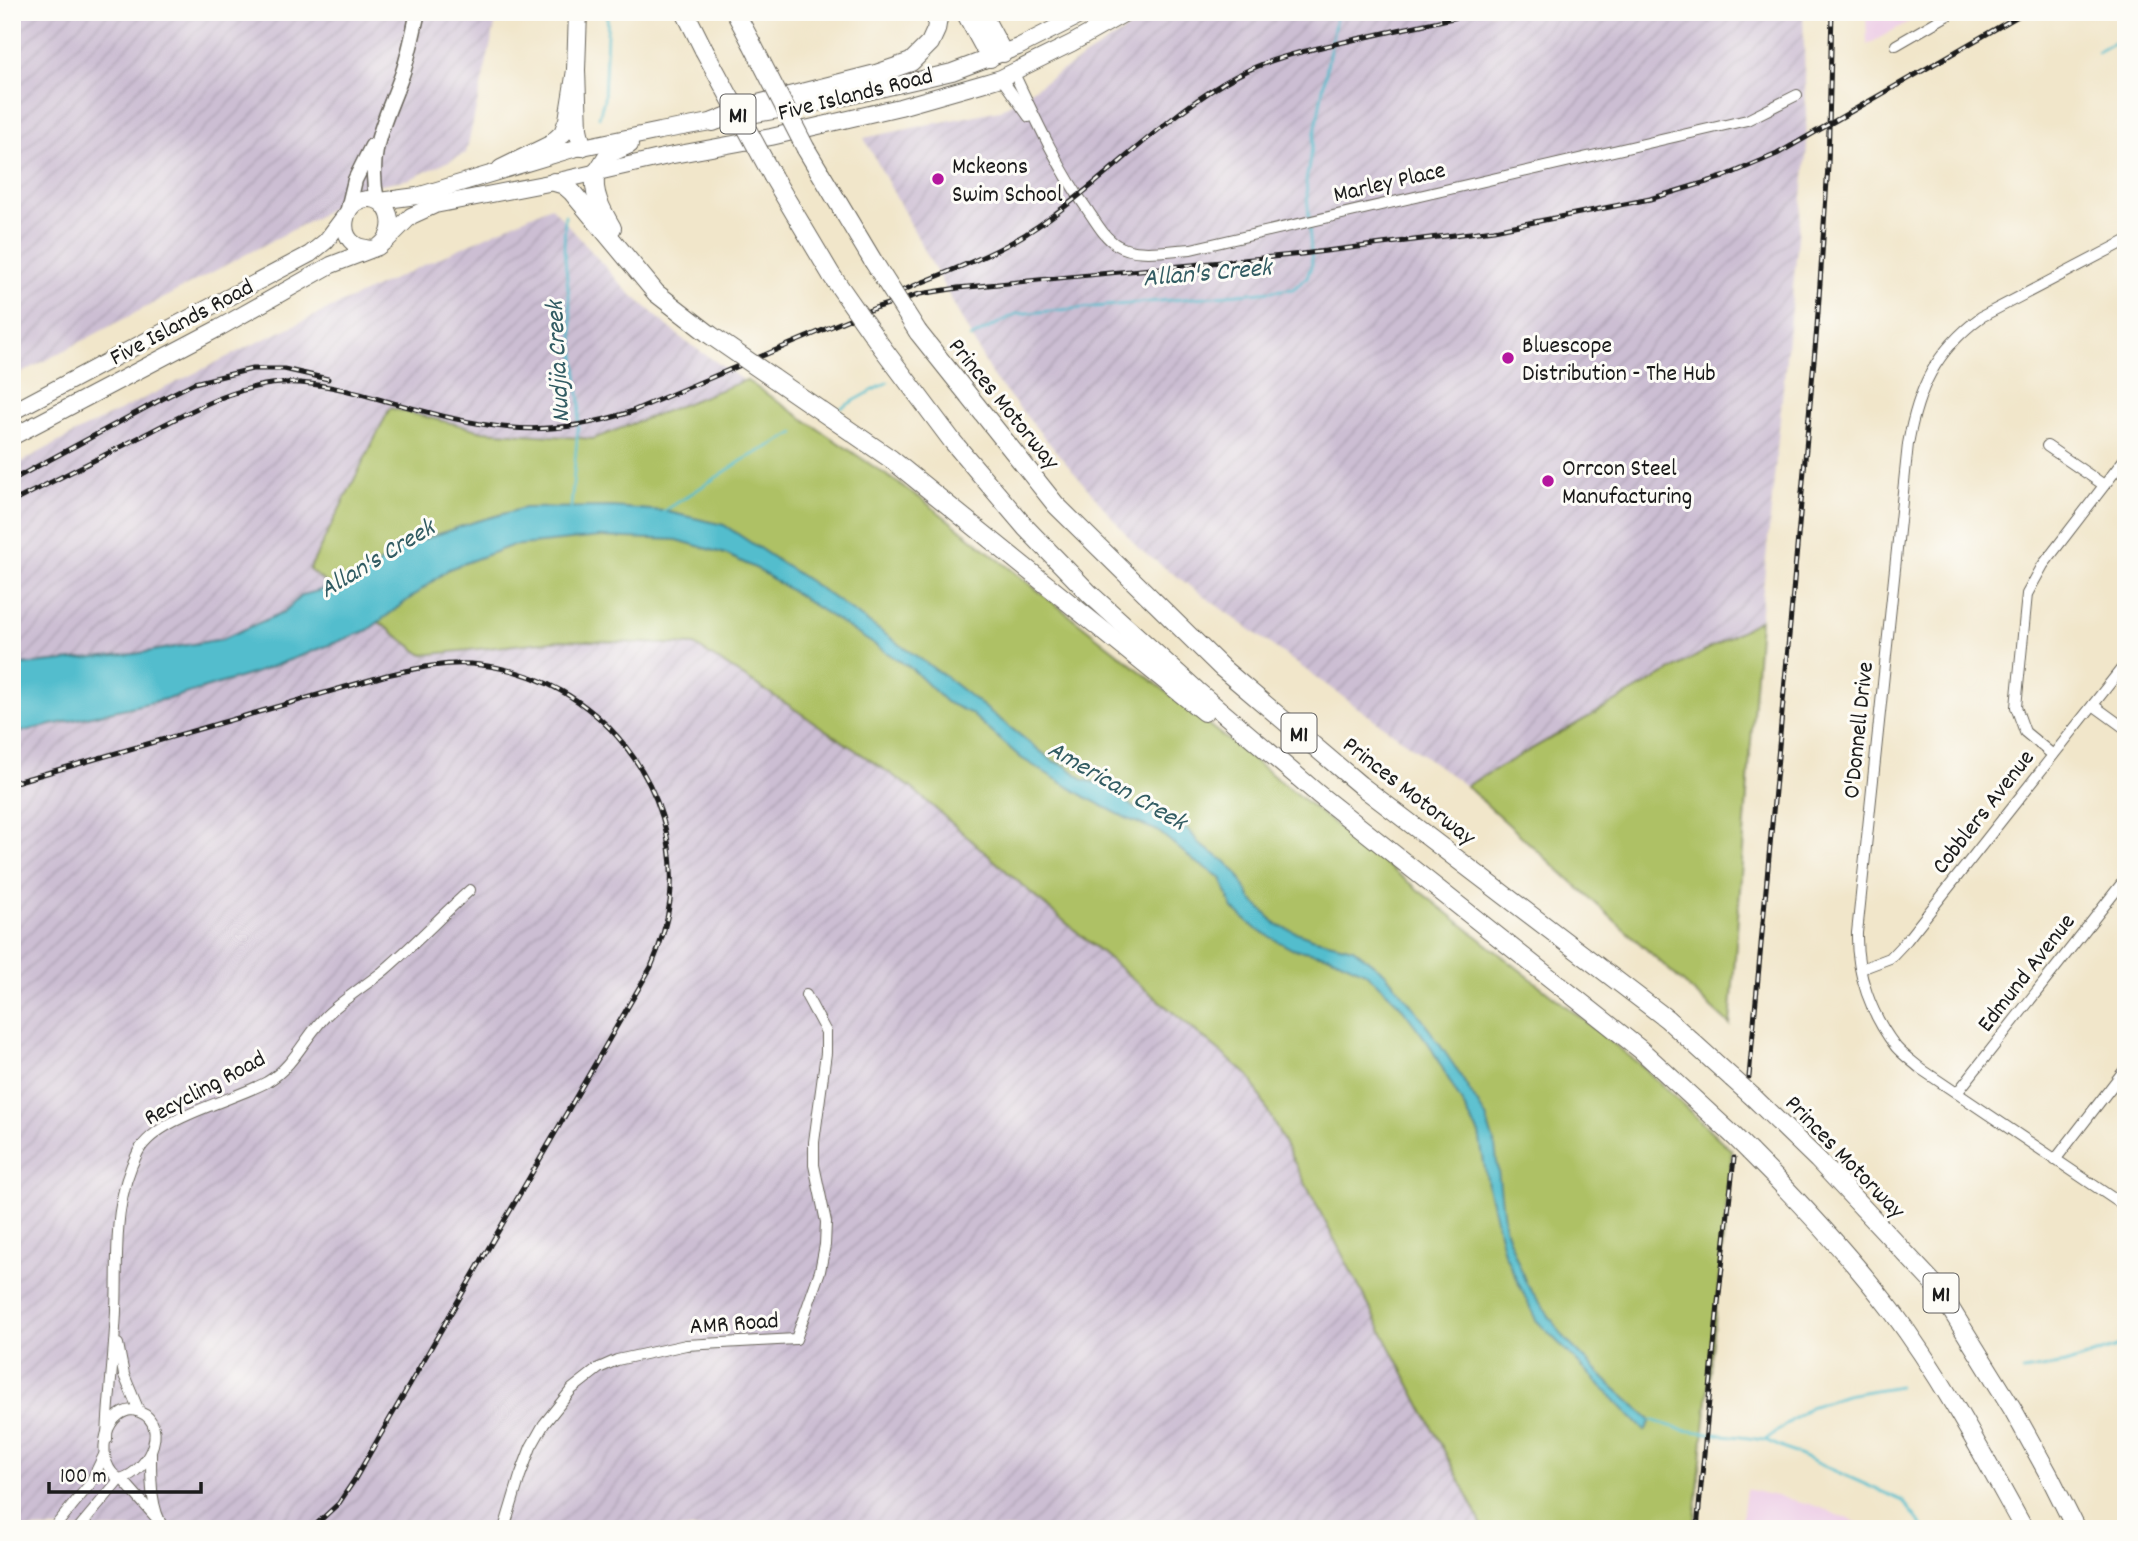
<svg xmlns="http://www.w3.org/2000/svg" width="2138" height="1541" font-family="Dekko,sans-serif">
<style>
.built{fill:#eed0e7}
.industrial{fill:url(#industrial-furrows)}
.green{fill:#aec165;stroke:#656e40;stroke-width:2}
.water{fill:#52bdcd;stroke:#376c74;stroke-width:2}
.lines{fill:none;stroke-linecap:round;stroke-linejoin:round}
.stream{stroke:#52bdcd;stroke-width:2.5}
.street-casing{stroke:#676359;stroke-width:12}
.secondary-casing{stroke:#676359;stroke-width:17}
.primary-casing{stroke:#676359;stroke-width:18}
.highway-casing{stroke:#676359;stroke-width:20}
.street{stroke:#fff;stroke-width:10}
.secondary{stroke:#fff;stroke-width:14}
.primary{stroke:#fff;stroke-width:16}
.highway{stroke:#fff;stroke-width:18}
.rail-casing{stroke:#1c1c1c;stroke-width:5}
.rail{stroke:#fdfcf7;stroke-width:2.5;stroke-dasharray:8;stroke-linecap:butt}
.highway-bridge-casing{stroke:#676359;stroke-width:20;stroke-linecap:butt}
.highway-bridge{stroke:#fff;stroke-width:18}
.poi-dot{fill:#b5179e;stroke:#fdfcf7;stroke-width:2.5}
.labels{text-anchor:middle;stroke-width:6;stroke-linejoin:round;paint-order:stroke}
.shield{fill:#fdfcf7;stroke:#605f5e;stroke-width:2}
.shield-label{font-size:23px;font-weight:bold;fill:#1c1c1c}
.street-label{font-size:24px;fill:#1c1c1c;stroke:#fdfcf7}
.poi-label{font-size:24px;fill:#1c1c1c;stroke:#fdfcf7;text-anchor:start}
.water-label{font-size:26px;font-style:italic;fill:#325c63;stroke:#fdfcf7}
</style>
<defs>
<pattern id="industrial-furrows" width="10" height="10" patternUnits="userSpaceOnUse" patternTransform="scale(1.75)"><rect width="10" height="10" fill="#ccbed3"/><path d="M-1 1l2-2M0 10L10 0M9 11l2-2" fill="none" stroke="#afa3b5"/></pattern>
</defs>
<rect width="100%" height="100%" fill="#fdfcf7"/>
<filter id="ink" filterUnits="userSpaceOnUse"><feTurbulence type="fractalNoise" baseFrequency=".0143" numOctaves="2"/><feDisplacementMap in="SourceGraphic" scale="14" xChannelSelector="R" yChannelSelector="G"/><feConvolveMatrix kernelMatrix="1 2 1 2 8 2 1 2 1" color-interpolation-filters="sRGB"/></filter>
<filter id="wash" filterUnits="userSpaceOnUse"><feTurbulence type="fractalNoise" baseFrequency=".00686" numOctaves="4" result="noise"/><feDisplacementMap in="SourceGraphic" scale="28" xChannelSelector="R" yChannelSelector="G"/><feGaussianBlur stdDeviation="1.57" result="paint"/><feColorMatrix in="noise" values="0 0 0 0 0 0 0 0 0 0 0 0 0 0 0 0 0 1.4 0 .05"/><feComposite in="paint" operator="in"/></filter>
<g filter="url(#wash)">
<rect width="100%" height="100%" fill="#f1e6ca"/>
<g class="built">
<path d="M1866,12H1926L1867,45Z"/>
<path d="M1746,1489L1810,1504L1874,1529H1741Z"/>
</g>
<g class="industrial">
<path d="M12,12H498L466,153L410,179L363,187L315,218L12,378Z"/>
<path d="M1155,12H1803L1807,147L1760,620L1466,786L1139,549L993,377L864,138L1000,110Z"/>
<path d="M551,206L624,288L685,341L923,500L1643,1067L1690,1529H12V467L81,430L243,349Z"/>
</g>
<g class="green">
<path d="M746,380L923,500L1643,1067L1732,1151L1694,1529H1483L1475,1510L1250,1077L1046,906L913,789L790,706L694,645L561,640L423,655L309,570L390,408L483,431L593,439Z"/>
<path d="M1760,620L1730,1025L1466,786Z"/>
</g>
<path class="water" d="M612,507L664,511L724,525L821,589L946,677L1053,761L1066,766L1084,780L1106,785L1134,808L1172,819L1190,831L1199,844L1225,861L1238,874L1251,899L1277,925L1312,938L1353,948L1385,973L1416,1010L1455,1067L1486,1117L1495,1146L1505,1228L1526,1283L1566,1340L1611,1385L1651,1420L1645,1431L1536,1320L1504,1253L1488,1186L1479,1134L1429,1044L1399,1004L1365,972L1330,956L1292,949L1256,929L1233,909L1221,878L1194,861L1158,831L1128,819L1087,798L1021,758L970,713L946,702L912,669L757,569L725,554L677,540L600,537L511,546L449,569L368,630L319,649L252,674L175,697L12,734V666L134,654L222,639L284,612L302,595L356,581L403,546L474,522L524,508Z"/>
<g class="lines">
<g class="stream">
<path d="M2097,52L2126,36"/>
<path d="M599,117L604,99L608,12"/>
<path d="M565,215L564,249L580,404L571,507"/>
<path d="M1309,219L1306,181L1337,12"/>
<path d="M970,338L1016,314L1293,289L1307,277L1312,264L1309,226"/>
<path d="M841,408L888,382"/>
<path d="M663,512L743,460L795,433"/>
<path d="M2023,1371L2065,1364L2126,1344"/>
<path d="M1651,1420L1683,1430L1765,1440L1810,1407L1846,1395L1899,1386"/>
<path d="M1765,1440L1903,1501L1925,1529"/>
</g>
</g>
</g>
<g filter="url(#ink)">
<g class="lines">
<defs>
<g id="street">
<path d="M1896,45L1953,12"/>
<path d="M1013,71C1036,120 1058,168 1089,212C1097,224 1105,238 1117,245C1136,257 1169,250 1191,249L1747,120L1797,95"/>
<path d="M1001,78L1029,117"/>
<path d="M2126,241L1981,317C1935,351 1918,389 1908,444L1857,933C1856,973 1871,1015 1896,1047C1903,1055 1913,1062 1921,1069L2126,1207"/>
<path d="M2047,446L2104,485"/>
<path d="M2093,705L2126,729"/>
<path d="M2053,755L2025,732L2016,707L2027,594L2043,565L2126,457"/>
<path d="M1861,969L1890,958L1907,940L2126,663"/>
<path d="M1957,1093L2126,878"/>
<path d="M2055,1160L2126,1068"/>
<path d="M118,1344L124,1375L139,1411"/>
<path d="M133,1410C173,1418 151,1471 120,1479C94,1466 102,1411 133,1410Z"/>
<path d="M107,1439C108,1402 113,1366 115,1328C120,1269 109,1207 138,1152C157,1117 232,1101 267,1082C297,1064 306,1033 330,1012C346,998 364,986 381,973C412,947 440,917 470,890"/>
<path d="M151,1453C151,1478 150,1507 164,1529"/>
<path d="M122,1479L159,1521"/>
<path d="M53,1529L90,1484L104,1455"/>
<path d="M78,1529L120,1479"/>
<path d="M504,1529L520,1476L531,1447L544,1424L572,1389L599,1368L617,1360L686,1345L796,1339L820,1271L825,1245L826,1222L814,1165V1142L826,1053V1032L806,995"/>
</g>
<g id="secondary">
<path d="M377,200C366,150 386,120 402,75C409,55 413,33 418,12"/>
<path d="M348,209L355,180L372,146"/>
</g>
<g id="primary">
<path d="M596,172L606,156L630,145"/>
<path d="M379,201L417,196L573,149L660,131L829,101L952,72L1018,47L1087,12"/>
<path d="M386,241L411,216L435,205L554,182L668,156L771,137L900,107L981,84L1001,78L1072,43L1127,12"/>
<path d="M12,412L310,254L326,241L347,213"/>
<path d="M12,437L219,328L331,265L378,247C401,232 390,192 362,200C343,206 339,235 356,245C361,248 367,248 373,249"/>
</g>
<g id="highway">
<path d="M578,12L576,70L578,129L582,147"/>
<path d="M685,12L704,50"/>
<path d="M735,12L751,42"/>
<path d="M965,12L990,58"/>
<path d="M981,12L1003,53"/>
<path d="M713,122L758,104L876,74L911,62L930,43L936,30L939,12"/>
<path d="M806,149L873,261"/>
<path d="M501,169L550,145L563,133L568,120L576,70"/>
<path d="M596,172C591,192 602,211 612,228"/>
<path d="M773,177L832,276"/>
<path d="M554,182L564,185L572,192L656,293L709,334"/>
<path d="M918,332L1056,505L1222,668L1360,785L1667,1019L1732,1078"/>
<path d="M881,346L953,442L1026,528L1090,594L1196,690L1318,794L1641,1050L1734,1136"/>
<path d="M773,378L891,459L1204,712"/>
<path d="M1753,1097L1818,1160L1937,1287L2012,1408L2049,1475L2076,1529"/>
<path d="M1750,1152C1800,1202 1849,1255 1892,1311C1943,1379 1983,1455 2024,1529"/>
</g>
</defs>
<use href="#street" class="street-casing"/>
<use href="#secondary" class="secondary-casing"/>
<use href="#primary" class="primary-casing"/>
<use href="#highway" class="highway-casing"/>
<use href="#street" class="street"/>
<use href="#secondary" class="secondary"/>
<use href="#primary" class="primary"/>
<use href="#highway" class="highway"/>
<defs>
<g id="rail">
<path d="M899,292C946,272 996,255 1038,226C1102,183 1156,124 1222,84C1265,57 1314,49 1362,38C1402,29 1442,20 1482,12"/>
<path d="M12,480L162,399L194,383L252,369H284L328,379"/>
<path d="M12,502C56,480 100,457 144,435C187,413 233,386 282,383C316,381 354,392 386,401C478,426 535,443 630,412L875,308L920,294L958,288L1302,254L1494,230L1650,199L1723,177L1777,154L2025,12"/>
<path d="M12,783L387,675C418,668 448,661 481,665C597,678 683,785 670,901C667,924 660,946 651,967L355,1479L339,1503L311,1529"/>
<path d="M1749,1077L1817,327L1828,166L1832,12"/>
<path d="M1697,1529L1718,1303L1734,1158"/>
</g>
</defs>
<use href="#rail" class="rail-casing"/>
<use href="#rail" class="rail"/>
<defs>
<g id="highway-bridge">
<path d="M751,42L806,149"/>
<path d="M704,50L773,177"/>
<path d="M873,261L918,332"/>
<path d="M832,276L881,346"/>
<path d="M709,334L773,378"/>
<path d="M1732,1078L1753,1097"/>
<path d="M1734,1136L1750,1152"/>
</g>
</defs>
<use href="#highway-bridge" class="highway-bridge-casing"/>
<use href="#highway-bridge" class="highway-bridge"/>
</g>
</g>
<g class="poi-dot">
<circle cx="938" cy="179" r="7"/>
<circle cx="1508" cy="358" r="7"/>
<circle cx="1548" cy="481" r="7"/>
</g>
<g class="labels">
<g class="shield">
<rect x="720.5" y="94.5" width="35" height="39" rx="5"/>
<rect x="1281.5" y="713.5" width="35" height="39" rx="5"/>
<rect x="1923.5" y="1273.5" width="35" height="39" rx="5"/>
</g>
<g class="shield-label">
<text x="738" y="122">M1</text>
<text x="1299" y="741">M1</text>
<text x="1941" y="1301">M1</text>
</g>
<g class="street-label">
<text transform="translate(855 93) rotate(-14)" y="8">Five Islands Road</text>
<text transform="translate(1389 181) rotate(-13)" y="8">Marley Place</text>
<text transform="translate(181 321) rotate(-28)" y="8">Five Islands Road</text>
<text transform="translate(1005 403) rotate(51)" y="8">Princes Motorway</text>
<text transform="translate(1857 730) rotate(-84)" y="8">O'Donnell Drive</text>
<text transform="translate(1410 790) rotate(38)" y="8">Princes Motorway</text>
<text transform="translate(1982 811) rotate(-52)" y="8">Cobblers Avenue</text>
<text transform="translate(2025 972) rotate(-52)" y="8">Edmund Avenue</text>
<text transform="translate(204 1087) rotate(-28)" y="8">Recycling Road</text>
<text transform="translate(1846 1156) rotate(46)" y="8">Princes Motorway</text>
<text transform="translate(734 1322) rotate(-4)" y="8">AMR Road</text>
</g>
<g class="poi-label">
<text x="952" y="173">Mckeons<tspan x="952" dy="28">Swim School</tspan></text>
<text x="1522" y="352">Bluescope<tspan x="1522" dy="28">Distribution - The Hub</tspan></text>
<text x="1562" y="475">Orrcon Steel<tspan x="1562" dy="28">Manufacturing</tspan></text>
</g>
<g class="water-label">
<text transform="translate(1207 271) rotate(-5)" y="9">Allan's Creek</text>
<text transform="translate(556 362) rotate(-93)" y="9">Nudjia Creek</text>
<text transform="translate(376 557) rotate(-31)" y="9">Allan's Creek</text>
<text transform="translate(1118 784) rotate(30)" y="9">American Creek</text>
</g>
</g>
<rect width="2138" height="1541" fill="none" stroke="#fdfcf7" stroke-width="42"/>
<path d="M49 1482v10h152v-10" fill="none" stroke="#1c1c1c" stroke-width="3.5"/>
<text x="60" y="1482" font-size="21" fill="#1c1c1c" stroke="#fdfcf7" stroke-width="5" paint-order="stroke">100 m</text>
</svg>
